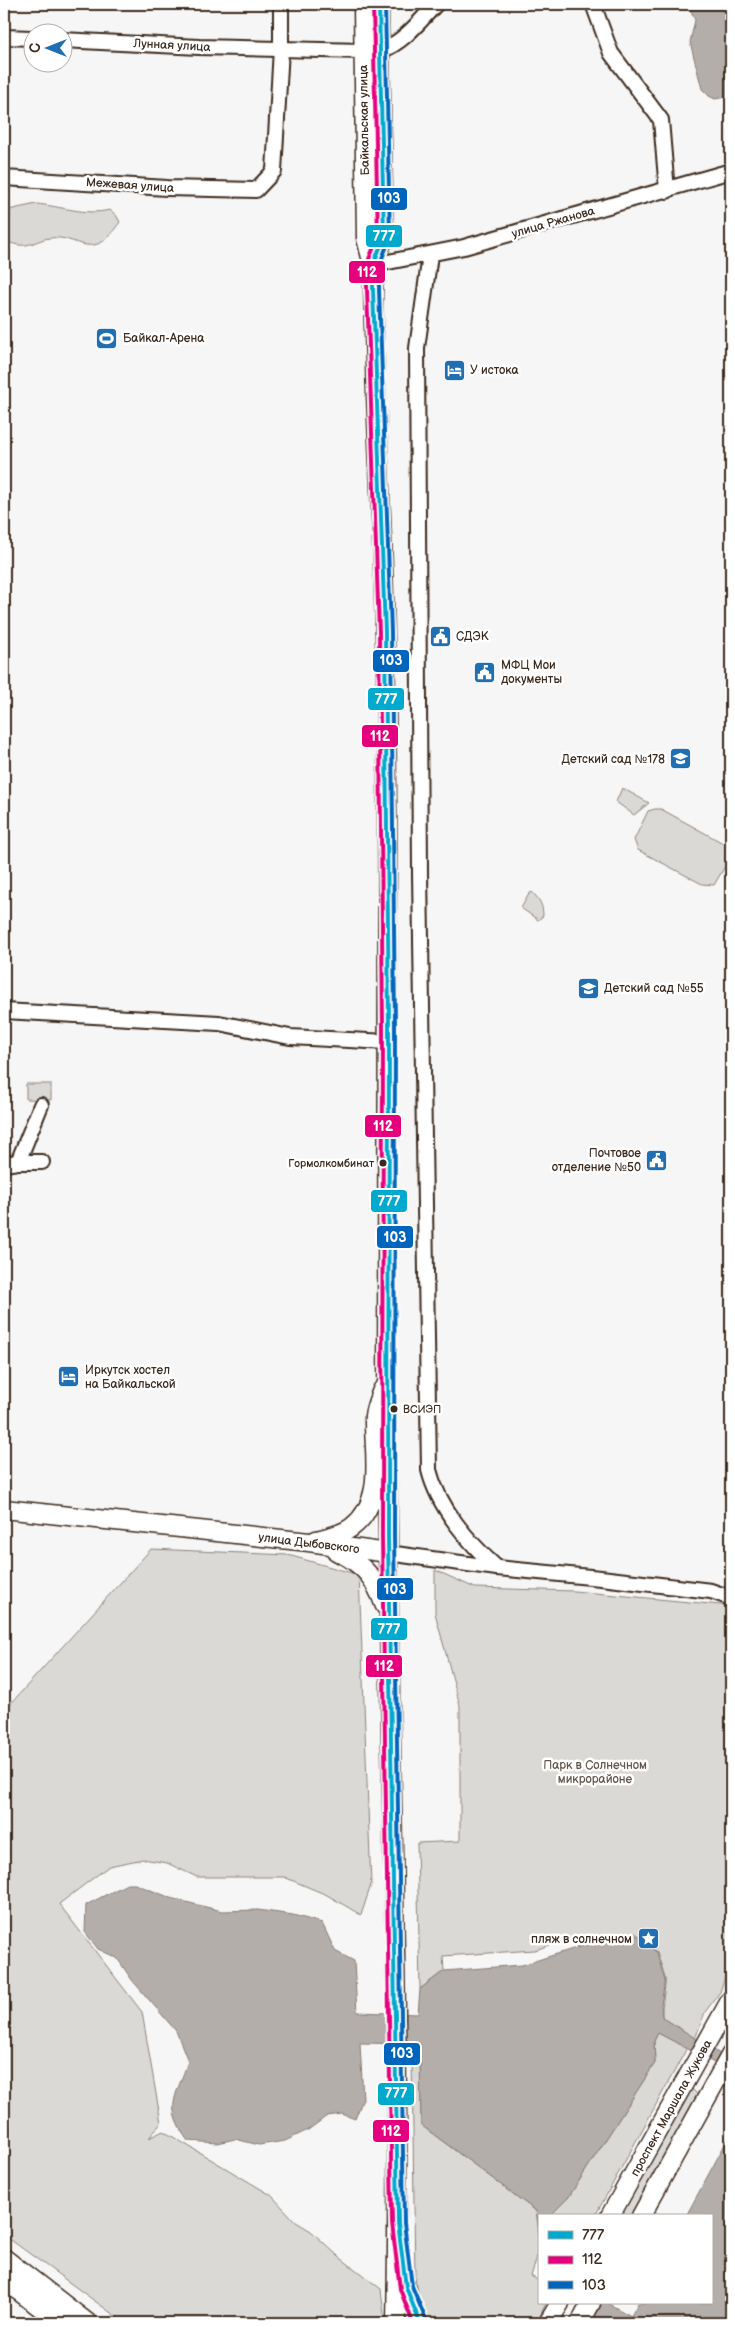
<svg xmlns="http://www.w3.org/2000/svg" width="735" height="2327" font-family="'Balsamiq Sans',sans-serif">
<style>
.green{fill:#dbd9d6;stroke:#8b827a}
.water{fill:#b4aeaa;stroke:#847972}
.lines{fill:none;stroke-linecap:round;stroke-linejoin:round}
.minor-casing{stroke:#3b2a1e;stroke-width:18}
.major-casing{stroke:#3b2a1e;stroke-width:21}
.minor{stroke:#fff;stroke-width:14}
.major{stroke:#fff;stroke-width:18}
.bus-1-casing{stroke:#fff;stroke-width:8}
.bus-2-casing{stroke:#fff;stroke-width:8}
.bus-3-casing{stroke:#fff;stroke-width:8}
.bus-1{stroke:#00a9ce;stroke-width:4}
.bus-2{stroke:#e5007d;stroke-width:4}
.bus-3{stroke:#0065bd;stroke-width:4}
.bus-dot{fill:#3b2a1e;stroke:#fff;stroke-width:2}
.labels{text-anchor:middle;stroke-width:5;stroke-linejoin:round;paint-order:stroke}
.bus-label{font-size:11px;fill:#3b2a1e;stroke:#fff;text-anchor:end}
.street-label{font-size:12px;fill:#3b2a1e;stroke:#fff}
.poi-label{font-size:12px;fill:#3b2a1e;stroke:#fff;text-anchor:start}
.park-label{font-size:12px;fill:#63564c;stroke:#fff}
.line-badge{stroke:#fff;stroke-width:2}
.badge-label{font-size:14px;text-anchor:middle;font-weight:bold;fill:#fff}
</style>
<rect width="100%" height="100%" fill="#f7f6f6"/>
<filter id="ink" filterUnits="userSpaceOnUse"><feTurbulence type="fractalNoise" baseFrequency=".02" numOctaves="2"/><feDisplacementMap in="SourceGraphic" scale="10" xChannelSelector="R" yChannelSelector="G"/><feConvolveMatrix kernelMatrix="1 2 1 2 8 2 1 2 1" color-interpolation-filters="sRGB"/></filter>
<g filter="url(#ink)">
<g class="green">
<path d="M36,204C61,206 85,216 110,210L116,215L120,222C113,231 106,243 94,245C82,247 71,239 60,238C35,235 32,254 4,240V211Z"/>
<path d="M622,788L649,803L634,815L616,802Z"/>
<path d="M655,809H661L723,843L730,849L731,856L714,885L702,884L638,850L634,840L648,811Z"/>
<path d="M532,892C540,900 543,905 543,916L538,920L521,908L529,894Z"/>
<path d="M26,1084H51V1100L26,1099Z"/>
<path d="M151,1549L288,1555L359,1575L371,1885L361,1915L327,1895L284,1877H197L167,1863L143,1859L109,1866L59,1904L142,2012L161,2123L149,2138L163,2131L271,2195L296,2222L311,2231L338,2256L381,2289L385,2323H125L4,2235V1711Z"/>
<path d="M435,1570L475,1588L574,1591L731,1606V1959L720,1992L705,2012L695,2039L662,2017C661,2004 666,1988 665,1979C662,1961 648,1931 626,1932C610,1934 592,1942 577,1947L573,1937L535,1950L443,1956L444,1971L420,1989L417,1843L460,1841V1706L435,1613Z"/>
<path d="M658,2033L687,2048L595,2216H550L568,2198L655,2063L654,2041Z"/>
<path d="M420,2044L421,2125L536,2211C540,2236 540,2252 531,2276L539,2281V2303H546L537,2323H428L419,2306L415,2279L412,2057L417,2063Z"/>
<path d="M691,2088L699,2096L633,2216H619Z"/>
</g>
<g class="water">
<path d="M688,4H731V96L715,99L709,96L702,89L690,42L695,20Z"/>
<path d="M127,1884H135L174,1899L222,1911L258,1910L293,1915L322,1923L335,1951L354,1961L357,2012L418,2014L420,1989L444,1971L522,1965L627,1932L638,1936L657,1953L665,1981L661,2004L662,2017L731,2061V2072L658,2033L654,2041L655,2063L568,2198L550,2216H539V2227L536,2211L421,2125L420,2044L360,2043L363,2099L355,2119L342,2114L327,2116L308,2130L285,2141L259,2145L235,2139L218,2143L188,2141C163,2107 176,2098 188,2061L176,2031L132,1980L117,1958L98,1949L85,1932L86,1905Z"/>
<path d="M731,2133V2323H607L575,2303H607L631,2316L638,2303H711V2216H686Z"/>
</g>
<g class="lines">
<defs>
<g id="minor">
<path d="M593,4L611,53L661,120L667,191"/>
<path d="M4,37L32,38"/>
<path d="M62,40L199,47L363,51"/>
<path d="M380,51C403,43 419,22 436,4"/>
<path d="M4,178L167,188L256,190L274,171L281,49V4"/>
<path d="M430,255L417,348L420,873L429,1470C438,1507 469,1543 497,1568"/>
<path d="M373,265L464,247L731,171"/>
<path d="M4,1011L219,1023L290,1037L388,1042"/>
<path d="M18,1162H42"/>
<path d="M4,1164L18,1162L41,1105"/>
<path d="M388,1553L497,1568L601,1578L711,1591L731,1598"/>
</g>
<g id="major">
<path d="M363,4L366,238L373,265C373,389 383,513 385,637C391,937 385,1237 388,1537C390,1799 401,2061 396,2323"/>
<path d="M373,265L384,238L379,4"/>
<path d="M4,1509L309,1542L388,1553"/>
<path d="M316,1540C328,1537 342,1535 352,1527C386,1501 373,1453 374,1416C375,1407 379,1398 382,1390"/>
<path d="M336,1551C365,1565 374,1577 385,1606"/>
<path d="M610,2216L731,1999"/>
<path d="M641,2216L731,2054"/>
<path d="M4,2258L88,2323"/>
<path d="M403,2273L412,2308L420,2323"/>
<path d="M4,2280L61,2323"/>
<path d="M548,2323L560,2303"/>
<path d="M580,2323L591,2303"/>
</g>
</defs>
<use href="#minor" class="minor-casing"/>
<use href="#major" class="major-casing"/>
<use href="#minor" class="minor"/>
<use href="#major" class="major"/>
<defs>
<path id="bus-1" d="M379,4L384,238L373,265V289L385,632L389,1026L388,1536L398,2223L406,2287L420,2323"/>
<path id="bus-2" d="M373,4L378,237L367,264V289L379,632L383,1026L382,1536L392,2223L400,2289L413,2323"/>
<path id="bus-3" d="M385,4L390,238L379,266V289L391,632L395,1026L394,1536L404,2223L412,2286L426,2320"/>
</defs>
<use href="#bus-1" class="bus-1-casing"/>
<use href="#bus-2" class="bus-2-casing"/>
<use href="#bus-3" class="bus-3-casing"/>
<use href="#bus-1" class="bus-1"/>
<use href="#bus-2" class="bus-2"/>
<use href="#bus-3" class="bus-3"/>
</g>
</g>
<defs>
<symbol id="stadium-square" viewBox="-11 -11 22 22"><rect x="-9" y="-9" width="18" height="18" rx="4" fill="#1f6fb2" stroke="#fff"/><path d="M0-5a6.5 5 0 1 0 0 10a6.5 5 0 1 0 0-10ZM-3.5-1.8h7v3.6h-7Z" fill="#fff"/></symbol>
<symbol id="hotel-square" viewBox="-11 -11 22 22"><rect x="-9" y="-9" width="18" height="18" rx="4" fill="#1f6fb2" stroke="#fff"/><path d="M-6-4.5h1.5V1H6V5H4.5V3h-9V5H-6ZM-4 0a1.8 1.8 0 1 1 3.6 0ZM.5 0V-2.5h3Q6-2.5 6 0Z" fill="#fff"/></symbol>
<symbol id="civic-square" viewBox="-11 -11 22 22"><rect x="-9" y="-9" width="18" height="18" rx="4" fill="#1f6fb2" stroke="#fff"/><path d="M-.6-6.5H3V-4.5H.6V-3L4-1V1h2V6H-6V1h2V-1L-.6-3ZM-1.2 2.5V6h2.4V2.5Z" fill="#fff"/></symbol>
<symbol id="school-square" viewBox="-11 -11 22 22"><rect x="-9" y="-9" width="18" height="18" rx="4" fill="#1f6fb2" stroke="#fff"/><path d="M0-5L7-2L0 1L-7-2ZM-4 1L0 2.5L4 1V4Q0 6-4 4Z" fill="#fff"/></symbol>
<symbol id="sight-square" viewBox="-11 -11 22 22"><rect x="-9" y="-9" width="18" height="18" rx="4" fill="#1f6fb2" stroke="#fff"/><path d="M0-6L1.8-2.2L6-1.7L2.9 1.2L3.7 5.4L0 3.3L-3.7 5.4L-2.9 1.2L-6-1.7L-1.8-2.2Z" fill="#fff"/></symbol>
</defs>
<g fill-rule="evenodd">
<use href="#stadium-square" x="94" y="326" width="25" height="25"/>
<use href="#hotel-square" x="442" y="358" width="25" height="25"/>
<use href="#civic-square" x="428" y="624" width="25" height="25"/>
<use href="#civic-square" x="472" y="660" width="25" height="25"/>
<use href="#school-square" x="668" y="746" width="25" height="25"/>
<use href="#school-square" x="576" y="976" width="25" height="25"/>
<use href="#civic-square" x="644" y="1148" width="25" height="25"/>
<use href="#hotel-square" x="56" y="1364" width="25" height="25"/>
<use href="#sight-square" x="636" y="1926" width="25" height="25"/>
</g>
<g class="bus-dot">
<circle cx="383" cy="1163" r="4.5"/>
<circle cx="394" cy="1409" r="4.5"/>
</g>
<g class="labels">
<g class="bus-label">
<text x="374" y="1167">Гормолкомбинат</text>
<text x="403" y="1413" text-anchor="start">ВСИЭП</text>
</g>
<g class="street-label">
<text transform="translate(172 45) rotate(3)" y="4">Лунная улица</text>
<text transform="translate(364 120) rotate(-91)" y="4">Байкальская улица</text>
<text transform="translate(130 185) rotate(4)" y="4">Межевая улица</text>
<text transform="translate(553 222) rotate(-16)" y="4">улица Ржанова</text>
<text transform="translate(309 1543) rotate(7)" y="4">улица Дыбовского</text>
<text transform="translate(671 2108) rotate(-61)" y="4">проспект Маршала Жукова</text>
</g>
<g class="poi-label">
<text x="123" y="342">Байкал-Арена</text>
<text x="470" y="374">У истока</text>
<text x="456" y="640">СДЭК</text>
<text x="501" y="669">МФЦ Мои<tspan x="501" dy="14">документы</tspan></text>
<text x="665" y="763" text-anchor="end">Детский сад №178</text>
<text x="604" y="992">Детский сад №55</text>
<text x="641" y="1157" text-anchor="end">Почтовое<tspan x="641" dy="14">отделение №50</tspan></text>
<text x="85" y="1374">Иркутск хостел<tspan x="85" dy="14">на Байкальской</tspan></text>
<text x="632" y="1943" text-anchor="end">пляж в солнечном</text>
</g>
<g class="park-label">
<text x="595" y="1769">Парк в Солнечном<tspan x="595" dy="14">микрорайоне</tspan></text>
</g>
</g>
<g class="line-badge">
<rect x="370" y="187" width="38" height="24" rx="5" fill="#0065bd"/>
<rect x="365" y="224" width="38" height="24" rx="5" fill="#00a9ce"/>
<rect x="348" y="260" width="38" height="24" rx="5" fill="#e5007d"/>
<rect x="372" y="649" width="38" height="24" rx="5" fill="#0065bd"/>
<rect x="367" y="687" width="38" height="24" rx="5" fill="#00a9ce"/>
<rect x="361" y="724" width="38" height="24" rx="5" fill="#e5007d"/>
<rect x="364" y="1114" width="38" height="24" rx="5" fill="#e5007d"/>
<rect x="370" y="1189" width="38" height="24" rx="5" fill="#00a9ce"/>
<rect x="376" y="1225" width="38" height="24" rx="5" fill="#0065bd"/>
<rect x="376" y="1577" width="38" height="24" rx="5" fill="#0065bd"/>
<rect x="370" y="1617" width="38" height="24" rx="5" fill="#00a9ce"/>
<rect x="365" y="1654" width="38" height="24" rx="5" fill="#e5007d"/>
<rect x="383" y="2042" width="38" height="24" rx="5" fill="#0065bd"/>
<rect x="377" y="2082" width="38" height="24" rx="5" fill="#00a9ce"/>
<rect x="372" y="2119" width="38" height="24" rx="5" fill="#e5007d"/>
</g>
<g class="badge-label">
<text x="389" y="203">103</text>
<text x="384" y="241">777</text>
<text x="367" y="277">112</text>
<text x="391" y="665">103</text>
<text x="386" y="704">777</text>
<text x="380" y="741">112</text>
<text x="383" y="1131">112</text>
<text x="389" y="1206">777</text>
<text x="395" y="1242">103</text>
<text x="395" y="1594">103</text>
<text x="389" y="1634">777</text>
<text x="384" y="1671">112</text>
<text x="402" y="2058">103</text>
<text x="396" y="2098">777</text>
<text x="391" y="2136">112</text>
</g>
<rect width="735" height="2327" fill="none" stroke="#fff" stroke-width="20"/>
<rect x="10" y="10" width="715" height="2307" fill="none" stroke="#3b2a1e" stroke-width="2" filter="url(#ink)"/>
<rect x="538" y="2214" width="175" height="90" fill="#ffffff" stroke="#b1aaa5"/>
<rect x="548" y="2231" width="25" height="8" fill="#00a9ce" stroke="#b1aaa5"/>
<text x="582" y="2240" font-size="15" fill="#3b2a1e">777</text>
<rect x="548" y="2256" width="25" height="8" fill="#e5007d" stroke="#b1aaa5"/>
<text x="582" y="2264" font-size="15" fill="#3b2a1e">112</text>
<rect x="548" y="2281" width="25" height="8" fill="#0065bd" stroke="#b1aaa5"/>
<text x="582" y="2290" font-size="15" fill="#3b2a1e">103</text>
<g transform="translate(48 48) rotate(270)"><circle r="24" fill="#ffffff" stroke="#b1aaa5"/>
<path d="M0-4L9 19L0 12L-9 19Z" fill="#1f6fb2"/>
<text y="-8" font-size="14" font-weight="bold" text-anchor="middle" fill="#3b2a1e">С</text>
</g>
</svg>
